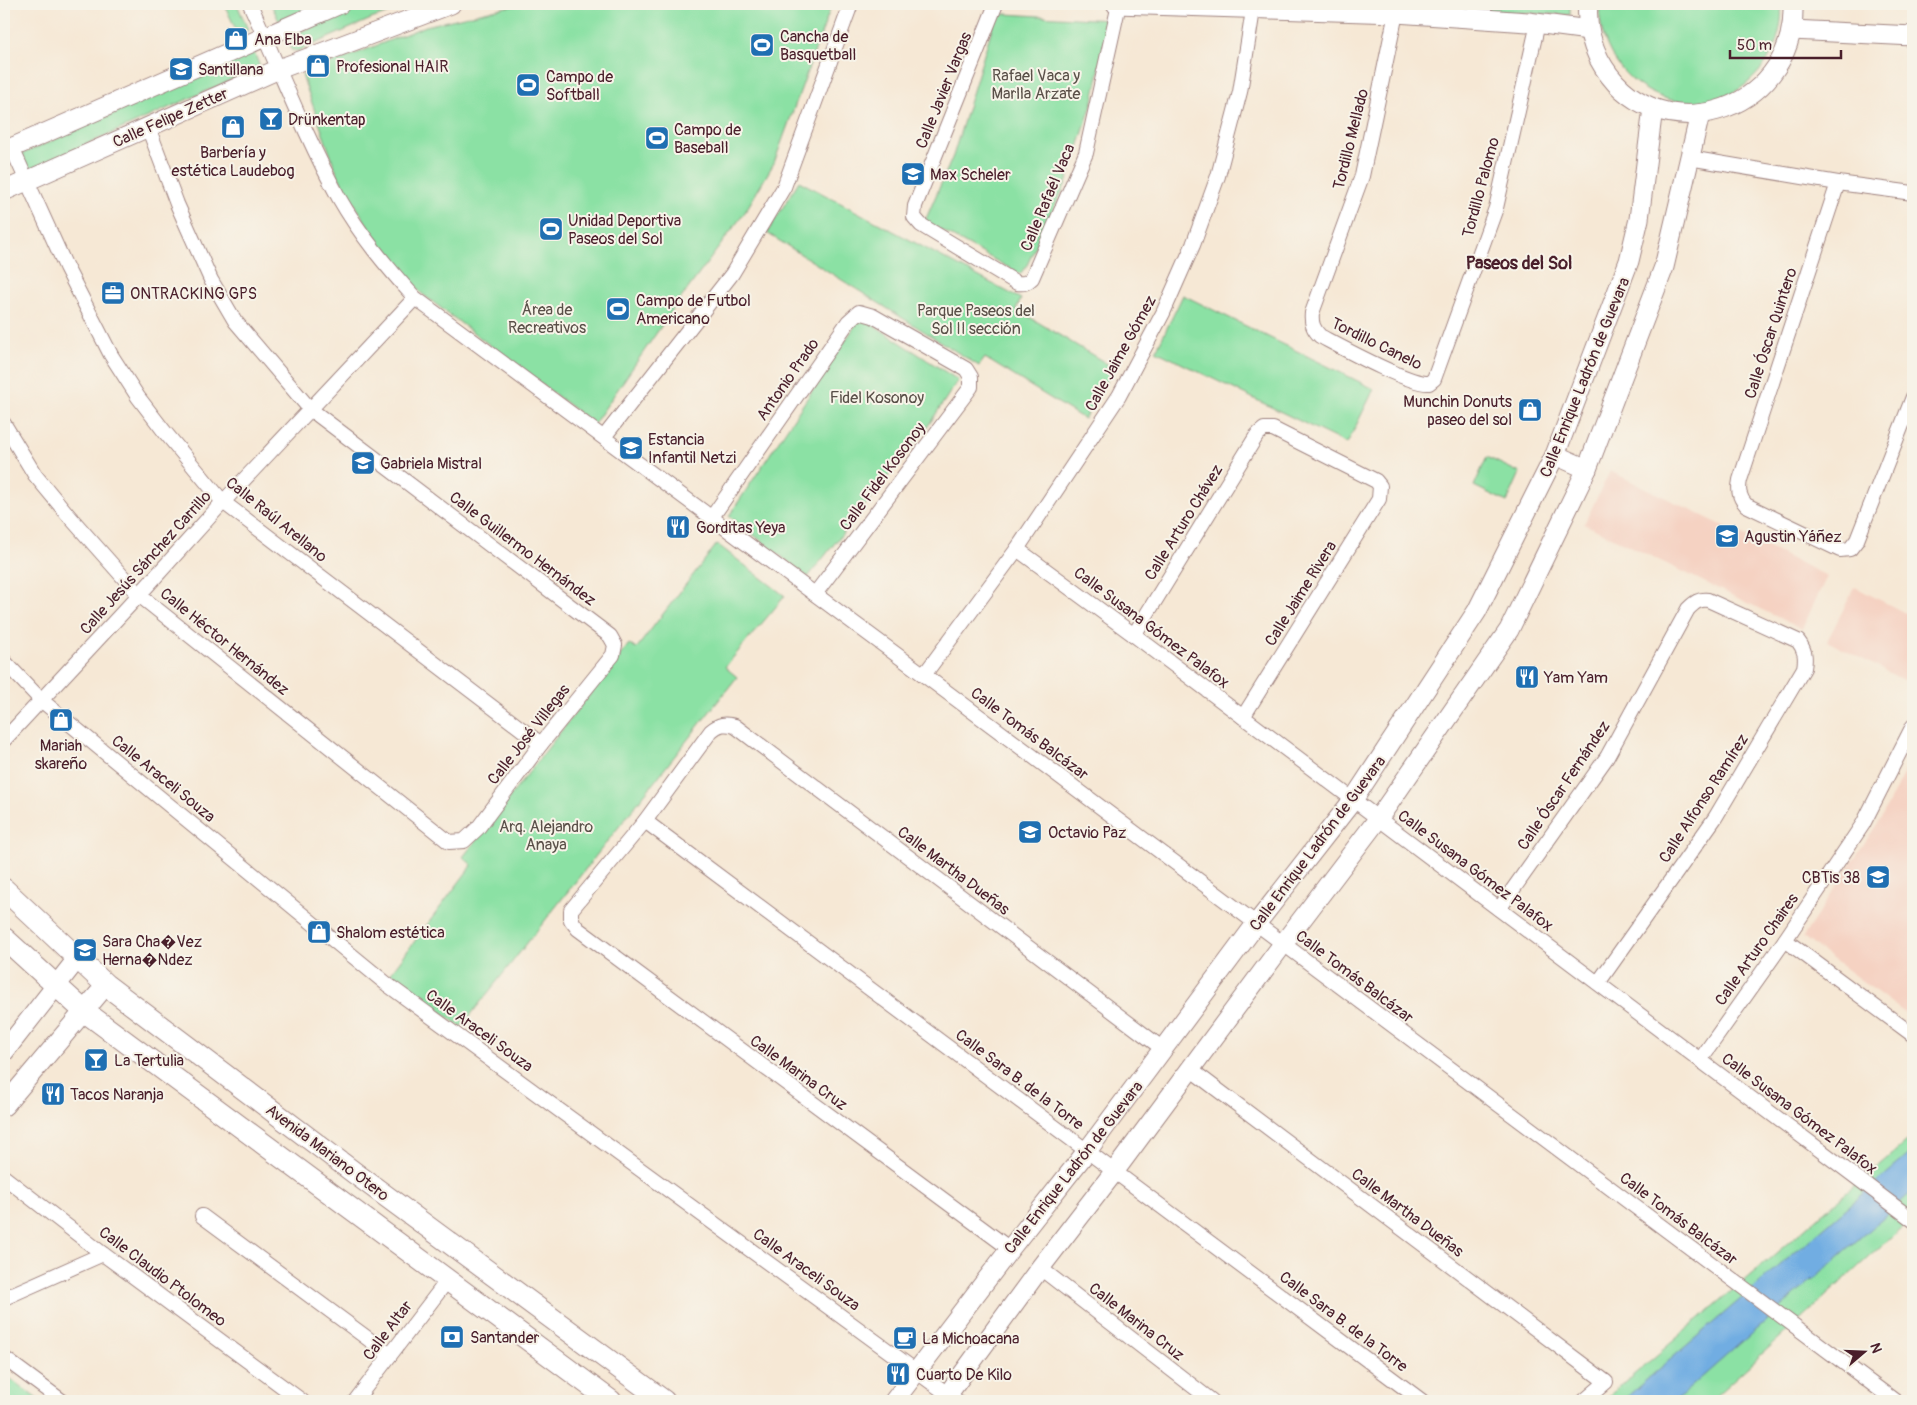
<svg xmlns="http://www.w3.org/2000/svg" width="1917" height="1405" font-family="Pangolin,sans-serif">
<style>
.built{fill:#f5d2c2}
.green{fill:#8be1a4;stroke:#6a8068}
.water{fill:#71ade2;stroke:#5e6686}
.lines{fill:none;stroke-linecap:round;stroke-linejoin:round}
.street-casing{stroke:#a08480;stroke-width:16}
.secondary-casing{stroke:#a08480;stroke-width:21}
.primary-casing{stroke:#a08480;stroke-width:23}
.street{stroke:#fff;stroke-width:14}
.secondary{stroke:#fff;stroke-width:19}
.primary{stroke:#fff;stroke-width:21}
.labels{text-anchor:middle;stroke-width:4;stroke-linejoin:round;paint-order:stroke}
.poi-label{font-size:16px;fill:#4a1f2b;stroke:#f7f3e8;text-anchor:start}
.park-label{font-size:16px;fill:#5a5049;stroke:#f7f3e8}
.street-label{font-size:16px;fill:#4a1f2b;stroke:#f7f3e8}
.neighbourhood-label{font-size:18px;font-weight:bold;fill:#4a1f2b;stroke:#f7f3e8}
</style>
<rect width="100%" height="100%" fill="#f7f3e8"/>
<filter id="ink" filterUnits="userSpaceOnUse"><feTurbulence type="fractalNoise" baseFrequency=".02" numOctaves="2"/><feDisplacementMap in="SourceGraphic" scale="10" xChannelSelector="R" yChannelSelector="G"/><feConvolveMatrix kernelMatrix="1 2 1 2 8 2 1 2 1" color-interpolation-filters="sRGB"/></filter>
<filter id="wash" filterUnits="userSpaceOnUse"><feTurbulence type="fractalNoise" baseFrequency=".0096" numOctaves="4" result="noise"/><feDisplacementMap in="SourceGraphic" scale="20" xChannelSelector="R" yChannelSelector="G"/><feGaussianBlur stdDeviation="1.12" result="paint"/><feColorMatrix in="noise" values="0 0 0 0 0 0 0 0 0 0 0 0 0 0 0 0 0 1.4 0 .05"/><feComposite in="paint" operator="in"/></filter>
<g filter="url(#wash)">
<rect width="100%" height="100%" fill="#f6e8d5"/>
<g class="built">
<path d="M1610,471L1827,576L1802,629L1584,524Z"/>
<path d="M1855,587L1913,617V665L1905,681L1827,641Z"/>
<path d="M1913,755V1019L1803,937L1881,818Z"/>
</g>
<g class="green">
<path d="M224,4H237L248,30L238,34Z"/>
<path d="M271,4H319L279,21Z"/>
<path d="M364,4H414L371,19L298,51L291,50L288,42L291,36Z"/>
<path d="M528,4H832L774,163L745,212L673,309L594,424L421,293L380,246L338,176L302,75L426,26L506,7Z"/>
<path d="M1329,4H1570V15Z"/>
<path d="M1599,4H1781C1783,20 1779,37 1772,52C1726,141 1599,105 1599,4Z"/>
<path d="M1005,14L1109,20L1093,101L1067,181L1027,265L1020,274L925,221L953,156L996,15Z"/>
<path d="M254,52L260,67L29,170L22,154Z"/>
<path d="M799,181L1021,299L1016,309L1114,368L1084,419L985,358L979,366L767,233Z"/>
<path d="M1183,295L1374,389L1347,444L1156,351Z"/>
<path d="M861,317L958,380L928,426L808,577L729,516Z"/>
<path d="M1487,457L1520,473L1507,502L1474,486Z"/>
<path d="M717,544L785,596L725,667L737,677L461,1027L390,974L472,865L463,857L629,644L636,649Z"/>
<path d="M1913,1136V1217L1710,1401H1603Z"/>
<path d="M4,1374L40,1401H4Z"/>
</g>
<path class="water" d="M1913,1151V1191L1675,1401H1622Z"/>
</g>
<g filter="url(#ink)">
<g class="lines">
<defs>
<g id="street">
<path d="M250,4C279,68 305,136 339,198C360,235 387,267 415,298L924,675L1895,1401"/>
<path d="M996,4L915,206L914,217L921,225L1017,283C1024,284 1027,283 1032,278L1086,153L1119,4"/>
<path d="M1396,13L1362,176L1312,313C1311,323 1313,329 1320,336C1341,347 1410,385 1429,383L1434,379L1496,208L1538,23"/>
<path d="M12,148L66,267L111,355L138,397L164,431L223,502L541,744"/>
<path d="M1689,158L1838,183L1913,193"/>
<path d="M1838,183L1740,480C1738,490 1739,497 1746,505L1840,550L1850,549L1857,540L1913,397"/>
<path d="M4,424L35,475L69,516L139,595L449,842L464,841L478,828L541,744L613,655L615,645L610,636L310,409L235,321L211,280L177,204L148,127"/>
<path d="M604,437L732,274L784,187L851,4"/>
<path d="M712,517L848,322L859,312L873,316L966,369L971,377V387L815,594"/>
<path d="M1017,549L1134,635L1913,1220"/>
<path d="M1134,635L1257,435L1264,429H1273L1376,481L1380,486L1379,499L1243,717"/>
<path d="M4,661L41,700L388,985L957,1401"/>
<path d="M924,675L1017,549L1119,396L1163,313L1193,245L1218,176L1240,92L1254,4"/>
<path d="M4,740L139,595L223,502L415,298"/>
<path d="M645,821L1422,1401"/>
<path d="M1499,909L1607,757L1688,609C1695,602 1699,599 1708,600L1798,641C1805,650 1806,657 1804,668L1715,818L1598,983"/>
<path d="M1785,940L1913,1035"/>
<path d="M1700,1060L1785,940L1863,824L1913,726"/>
<path d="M1190,1069L1606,1382L1584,1401"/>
<path d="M4,1177L103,1254L302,1401"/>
<path d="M202,1216L390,1355"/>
<path d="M1010,1249L578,929L571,920V910L645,821L711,731C719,724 725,723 735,726L1163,1049"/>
<path d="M1040,1268L1212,1401"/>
<path d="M4,1298L103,1254"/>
<path d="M4,1358L62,1401"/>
<path d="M355,1401L447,1281"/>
</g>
<g id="secondary">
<path d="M1116,4L1396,13L1528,22L1589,30"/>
<path d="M1588,4C1586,23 1591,42 1599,59C1651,157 1797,116 1793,4"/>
<path d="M1792,30L1913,36"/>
<path d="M4,151L340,4"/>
<path d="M4,191L279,69L451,4"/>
<path d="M1555,455L1587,469"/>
<path d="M4,1052L77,959"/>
<path d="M4,1106L106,985"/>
<path d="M894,1401L1010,1249L1087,1151L1256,924L1353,800L1477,611L1555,455L1629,261L1639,219L1653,108"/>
<path d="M943,1401L1040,1268L1114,1172L1283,944L1378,819L1509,630L1587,469L1664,267L1700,114"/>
</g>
<g id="primary">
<path d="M4,889L106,985L356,1174L664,1401"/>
<path d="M4,938L84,1011L611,1401"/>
</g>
</defs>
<use href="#street" class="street-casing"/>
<use href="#secondary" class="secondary-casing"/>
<use href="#primary" class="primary-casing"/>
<use href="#street" class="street"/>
<use href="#secondary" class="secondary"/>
<use href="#primary" class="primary"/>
</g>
</g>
<defs>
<symbol id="shop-square" viewBox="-11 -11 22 22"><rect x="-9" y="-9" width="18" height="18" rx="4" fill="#1f6fb2" stroke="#f7f3e8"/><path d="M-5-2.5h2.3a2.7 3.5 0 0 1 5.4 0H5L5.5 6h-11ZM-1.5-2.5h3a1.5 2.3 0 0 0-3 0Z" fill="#fff"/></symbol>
<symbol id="stadium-square" viewBox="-11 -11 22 22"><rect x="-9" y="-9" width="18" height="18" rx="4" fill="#1f6fb2" stroke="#f7f3e8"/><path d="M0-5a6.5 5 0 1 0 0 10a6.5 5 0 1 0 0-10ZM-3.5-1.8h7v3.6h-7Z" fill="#fff"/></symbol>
<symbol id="school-square" viewBox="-11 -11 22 22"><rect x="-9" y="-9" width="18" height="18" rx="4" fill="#1f6fb2" stroke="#f7f3e8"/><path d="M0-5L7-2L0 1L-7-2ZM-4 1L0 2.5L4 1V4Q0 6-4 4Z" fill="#fff"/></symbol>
<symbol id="bar-square" viewBox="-11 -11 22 22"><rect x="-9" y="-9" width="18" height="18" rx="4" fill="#1f6fb2" stroke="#f7f3e8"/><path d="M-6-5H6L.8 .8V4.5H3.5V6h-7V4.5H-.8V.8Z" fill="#fff"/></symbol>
<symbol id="office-square" viewBox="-11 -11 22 22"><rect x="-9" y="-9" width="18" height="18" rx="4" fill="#1f6fb2" stroke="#f7f3e8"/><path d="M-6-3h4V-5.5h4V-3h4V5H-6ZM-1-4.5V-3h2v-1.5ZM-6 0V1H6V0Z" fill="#fff"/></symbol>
<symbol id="restaurant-square" viewBox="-11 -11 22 22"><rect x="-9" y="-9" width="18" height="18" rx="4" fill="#1f6fb2" stroke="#f7f3e8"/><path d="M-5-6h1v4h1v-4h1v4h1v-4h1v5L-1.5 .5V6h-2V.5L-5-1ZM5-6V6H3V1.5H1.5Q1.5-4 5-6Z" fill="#fff"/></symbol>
<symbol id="bank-square" viewBox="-11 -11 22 22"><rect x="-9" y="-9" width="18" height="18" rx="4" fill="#1f6fb2" stroke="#f7f3e8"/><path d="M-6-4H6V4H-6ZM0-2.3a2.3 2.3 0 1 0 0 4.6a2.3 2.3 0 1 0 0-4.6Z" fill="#fff"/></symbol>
<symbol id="cafe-square" viewBox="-11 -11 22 22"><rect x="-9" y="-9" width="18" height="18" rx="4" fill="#1f6fb2" stroke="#f7f3e8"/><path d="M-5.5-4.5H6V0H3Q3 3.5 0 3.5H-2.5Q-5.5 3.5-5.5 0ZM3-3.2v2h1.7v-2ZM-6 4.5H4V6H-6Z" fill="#fff"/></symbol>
</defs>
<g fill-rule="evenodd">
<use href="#shop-square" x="222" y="25" width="28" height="28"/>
<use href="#stadium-square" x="748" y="31" width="28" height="28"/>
<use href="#shop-square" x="304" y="52" width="28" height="28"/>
<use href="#school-square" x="167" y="55" width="28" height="28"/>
<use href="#stadium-square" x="514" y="71" width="28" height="28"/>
<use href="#bar-square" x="257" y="105" width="28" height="28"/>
<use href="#shop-square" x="219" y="113" width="28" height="28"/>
<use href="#stadium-square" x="643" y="124" width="28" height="28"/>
<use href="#school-square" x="899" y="160" width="28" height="28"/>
<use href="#stadium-square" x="537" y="215" width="28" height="28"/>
<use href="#office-square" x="99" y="279" width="28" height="28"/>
<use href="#stadium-square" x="604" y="295" width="28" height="28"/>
<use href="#shop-square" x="1516" y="396" width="28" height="28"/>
<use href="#school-square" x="617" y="434" width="28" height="28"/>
<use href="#school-square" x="349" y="449" width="28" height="28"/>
<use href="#restaurant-square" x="664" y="513" width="28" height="28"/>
<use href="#school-square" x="1713" y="522" width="28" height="28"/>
<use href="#restaurant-square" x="1513" y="663" width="28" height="28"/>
<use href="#shop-square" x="47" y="706" width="28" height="28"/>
<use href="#school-square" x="1016" y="818" width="28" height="28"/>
<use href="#school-square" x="1864" y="863" width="28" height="28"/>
<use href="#shop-square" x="305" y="918" width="28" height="28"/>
<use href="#school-square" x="71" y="936" width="28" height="28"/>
<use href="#bar-square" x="82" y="1046" width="28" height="28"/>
<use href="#restaurant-square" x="39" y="1080" width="28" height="28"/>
<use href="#bank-square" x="438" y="1323" width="28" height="28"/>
<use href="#cafe-square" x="891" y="1324" width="28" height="28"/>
<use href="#restaurant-square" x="884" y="1360" width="28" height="28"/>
</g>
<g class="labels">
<g class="poi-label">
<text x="780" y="42">Cancha de<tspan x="780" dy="18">Basquetball</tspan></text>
<text x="254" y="45">Ana Elba</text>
<text x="336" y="72">Profesional HAIR</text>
<text x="198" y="75">Santillana</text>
<text x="546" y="82">Campo de<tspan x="546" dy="18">Softball</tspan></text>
<text x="288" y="125">Drünkentap</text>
<text x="674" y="135">Campo de<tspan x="674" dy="18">Baseball</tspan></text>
<text x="233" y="158" text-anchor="middle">Barbería y<tspan x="233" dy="18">estética Laudebog</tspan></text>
<text x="930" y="180">Max Scheler</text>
<text x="568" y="226">Unidad Deportiva<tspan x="568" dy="18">Paseos del Sol</tspan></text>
<text x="130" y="299">ONTRACKING GPS</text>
<text x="636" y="306">Campo de Futbol<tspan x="636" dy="18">Americano</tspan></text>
<text x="1512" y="407" text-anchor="end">Munchin Donuts<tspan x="1512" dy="18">paseo del sol</tspan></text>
<text x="648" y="445">Estancia<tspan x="648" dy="18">Infantil Netzi</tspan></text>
<text x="380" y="469">Gabriela Mistral</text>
<text x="696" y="533">Gorditas Yeya</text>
<text x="1744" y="542">Agustin Yáñez</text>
<text x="1544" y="683">Yam Yam</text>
<text x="61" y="751" text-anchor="middle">Mariah<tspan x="61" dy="18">skareño</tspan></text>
<text x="1048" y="838">Octavio Paz</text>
<text x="1860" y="883" text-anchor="end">CBTis 38</text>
<text x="336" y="938">Shalom estética</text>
<text x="102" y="947">Sara Cha�Vez<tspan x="102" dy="18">Herna�Ndez</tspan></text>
<text x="114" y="1066">La Tertulia</text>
<text x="70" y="1100">Tacos Naranja</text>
<text x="470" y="1343">Santander</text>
<text x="922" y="1344">La Michoacana</text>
<text x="916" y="1380">Cuarto De Kilo</text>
</g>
<g class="park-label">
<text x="1036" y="81">Rafael Vaca y<tspan x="1036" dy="18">Marlla Arzate</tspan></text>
<text x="547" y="315">Área de<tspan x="547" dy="18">Recreativos</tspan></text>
<text x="976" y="316">Parque Paseos del<tspan x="976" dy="18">Sol II sección</tspan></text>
<text x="877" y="403">Fidel Kosonoy</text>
<text x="546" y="832">Arq. Alejandro<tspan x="546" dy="18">Anaya</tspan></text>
</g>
<g class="street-label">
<text transform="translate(943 90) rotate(-68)" y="6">Calle Javier Vargas</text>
<text transform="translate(170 117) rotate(-24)" y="6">Calle Felipe Zetter</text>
<text transform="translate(1350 139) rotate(-76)" y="6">Tordillo Mellado</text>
<text transform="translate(1480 187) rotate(-75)" y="6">Tordillo Palomo</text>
<text transform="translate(1047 197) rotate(-67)" y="6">Calle Rafaél Vaca</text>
<text transform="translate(1770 333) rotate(-72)" y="6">Calle Óscar Quintero</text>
<text transform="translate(1377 343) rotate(26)" y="6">Tordillo Canelo</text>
<text transform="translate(1120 353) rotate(-61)" y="6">Calle Jaime Gómez</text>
<text transform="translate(1584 377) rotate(-68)" y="6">Calle Enrique Ladrón de Guevara</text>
<text transform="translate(787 379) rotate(-55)" y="6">Antonio Prado</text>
<text transform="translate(882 476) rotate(-53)" y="6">Calle Fidel Kosonoy</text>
<text transform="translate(277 519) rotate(39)" y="6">Calle Raúl Arellano</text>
<text transform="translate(1183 522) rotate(-58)" y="6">Calle Arturo Chávez</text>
<text transform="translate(523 548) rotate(37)" y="6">Calle Guillermo Hernández</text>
<text transform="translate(145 562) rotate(-48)" y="6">Calle Jesús Sánchez Carrillo</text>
<text transform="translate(1300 593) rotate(-58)" y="6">Calle Jaime Rivera</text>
<text transform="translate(1152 627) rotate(37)" y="6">Calle Susana Gómez Palafox</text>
<text transform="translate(225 641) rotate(39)" y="6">Calle Héctor Hernández</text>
<text transform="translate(1030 733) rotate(37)" y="6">Calle Tomás Balcázar</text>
<text transform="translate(528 734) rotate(-52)" y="6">Calle José Villegas</text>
<text transform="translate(164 778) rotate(39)" y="6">Calle Araceli Souza</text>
<text transform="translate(1563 785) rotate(-56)" y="6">Calle Óscar Fernández</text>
<text transform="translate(1703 798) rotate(-57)" y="6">Calle Alfonso Ramírez</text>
<text transform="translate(1317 843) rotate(-53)" y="6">Calle Enrique Ladrón de Guevara</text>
<text transform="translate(954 870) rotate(37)" y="6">Calle Martha Dueñas</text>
<text transform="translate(1476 870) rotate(37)" y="6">Calle Susana Gómez Palafox</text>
<text transform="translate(1756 949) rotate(-55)" y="6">Calle Arturo Chaires</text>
<text transform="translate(1355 976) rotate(37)" y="6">Calle Tomás Balcázar</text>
<text transform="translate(480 1030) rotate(36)" y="6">Calle Araceli Souza</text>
<text transform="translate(799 1072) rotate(36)" y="6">Calle Marina Cruz</text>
<text transform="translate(1020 1079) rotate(37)" y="6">Calle Sara B. de la Torre</text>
<text transform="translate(1800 1113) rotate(37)" y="6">Calle Susana Gómez Palafox</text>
<text transform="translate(328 1152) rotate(37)" y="6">Avenida Mariano Otero</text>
<text transform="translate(1073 1167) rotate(-52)" y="6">Calle Enrique Ladrón de Guevara</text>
<text transform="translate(1408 1212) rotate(37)" y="6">Calle Martha Dueñas</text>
<text transform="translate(1679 1218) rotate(37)" y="6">Calle Tomás Balcázar</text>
<text transform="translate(807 1269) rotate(36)" y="6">Calle Araceli Souza</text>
<text transform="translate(163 1276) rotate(37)" y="6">Calle Claudio Ptolomeo</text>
<text transform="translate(1137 1321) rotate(38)" y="6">Calle Marina Cruz</text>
<text transform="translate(1344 1321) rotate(37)" y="6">Calle Sara B. de la Torre</text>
<text transform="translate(387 1330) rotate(-53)" y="6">Calle Altar</text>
</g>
<g class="neighbourhood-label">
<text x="1519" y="269">Paseos del Sol</text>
</g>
</g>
<rect width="1917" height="1405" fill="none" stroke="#f7f3e8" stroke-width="20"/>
<g transform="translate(1864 1352) rotate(71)" stroke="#f7f3e8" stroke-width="4" paint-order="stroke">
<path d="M0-4L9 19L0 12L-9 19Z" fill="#4a1f2b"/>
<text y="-8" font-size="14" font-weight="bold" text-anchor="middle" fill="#4a1f2b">N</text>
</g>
<path d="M1730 50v8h111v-8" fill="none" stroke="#4a1f2b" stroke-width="2.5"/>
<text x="1737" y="50" font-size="15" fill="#4a1f2b" stroke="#f7f3e8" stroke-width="4" paint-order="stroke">50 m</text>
</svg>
